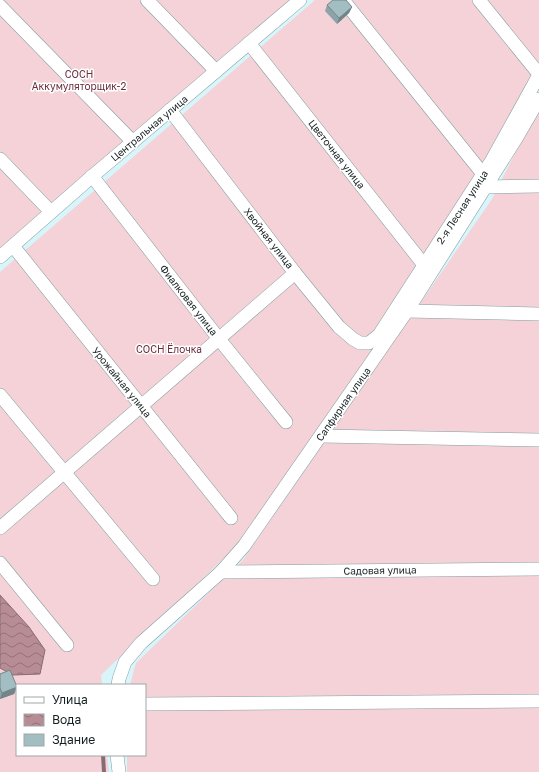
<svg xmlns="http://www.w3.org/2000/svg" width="539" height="772" font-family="'Golos Text',sans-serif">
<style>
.garden{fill:#f4d2d8}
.water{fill:url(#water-waves);stroke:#876c72}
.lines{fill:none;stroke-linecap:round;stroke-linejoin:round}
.stream{stroke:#876c72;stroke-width:4}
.minor-casing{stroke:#829da1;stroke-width:14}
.minor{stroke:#fff;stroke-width:13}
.wall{fill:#8ca3a8}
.shaded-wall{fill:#728588}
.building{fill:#a3bec3;stroke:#728588}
.labels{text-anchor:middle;stroke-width:3;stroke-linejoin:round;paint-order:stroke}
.park-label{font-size:10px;fill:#692f3d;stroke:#fff}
.street-label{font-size:10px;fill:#152022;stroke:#fff}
</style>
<defs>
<pattern id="water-waves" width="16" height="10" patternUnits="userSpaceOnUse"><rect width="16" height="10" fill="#b88c94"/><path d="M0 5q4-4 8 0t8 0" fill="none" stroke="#947278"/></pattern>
</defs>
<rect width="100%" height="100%" fill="#d8f5fa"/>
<g class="garden">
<path d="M0,0H292L0,253Z"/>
<path d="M315,0H539V85L372,353L240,543L101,675L102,685H17V755H107L109,772H0V272Z"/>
<path d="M539,105V772H127V755H145V685H130L136,663L243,560L492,199Z"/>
</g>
<path class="water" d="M0,595L29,627L45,650L40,674L13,675L0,668Z"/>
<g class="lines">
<path class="stream" d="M103,755L104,772"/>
<defs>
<g id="minor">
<path d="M147,0L216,71"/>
<path d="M343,0L483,174"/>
<path d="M479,0L539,74"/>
<path d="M0,6L133,142"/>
<path d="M249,43L424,265"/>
<path d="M170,110L295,273L339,327L353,339L360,343H369L379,335L492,160L539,75"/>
<path d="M0,159L51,212"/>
<path d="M92,176L219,339L286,422"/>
<path d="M486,187L539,186"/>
<path d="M13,246L231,518"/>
<path d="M0,257L89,179L300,0"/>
<path d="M407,311L539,314"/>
<path d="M0,395L153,579"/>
<path d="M321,436L539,440"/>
<path d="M0,528L295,273"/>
<path d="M0,563L67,645"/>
<path d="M221,572L539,569"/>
<path d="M118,685L119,679L125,662L141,643L221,572L244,546L407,311L517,137L539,99"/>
<path d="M145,704L539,701"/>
<path d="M117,755L119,772"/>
</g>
</defs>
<use href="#minor" class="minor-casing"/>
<use href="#minor" class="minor"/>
</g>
<g class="wall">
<path d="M327,5L352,7L349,13L337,24L325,11Z"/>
<path d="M0,674L17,687L14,694L0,699Z"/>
</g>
<g class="shaded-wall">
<path d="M352,7L349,13L337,24L339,18Z"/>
<path d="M17,687L14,694L0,699L2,693Z"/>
</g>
<g class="building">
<path d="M333,0H346L352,7L339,18L327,5Z"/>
<path d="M10,670L17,687L2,693L0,688V674Z"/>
</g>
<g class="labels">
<g class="park-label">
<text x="79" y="78">СОСН<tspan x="79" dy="12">Аккумуляторщик-2</tspan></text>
<text x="169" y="353">СОСН Ёлочка</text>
</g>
<g class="street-label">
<text transform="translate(149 128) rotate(-40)" y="4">Центральная улица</text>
<text transform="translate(337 154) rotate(52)" y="4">Цветочная улица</text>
<text transform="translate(462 207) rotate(-57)" y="4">2-я Лесная улица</text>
<text transform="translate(269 238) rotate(52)" y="4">Хвойная улица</text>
<text transform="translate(189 300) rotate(52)" y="4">Фиалковая улица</text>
<text transform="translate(122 382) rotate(51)" y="4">Урожайная улица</text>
<text transform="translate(343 404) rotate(-55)" y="4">Сапфирная улица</text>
<text transform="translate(380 570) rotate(-1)" y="4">Садовая улица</text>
</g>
</g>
<rect x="16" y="684" width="130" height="72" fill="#ffffff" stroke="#a1a6a7"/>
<rect x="24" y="697" width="20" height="6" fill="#ffffff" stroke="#a1a6a7"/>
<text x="52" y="704" font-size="12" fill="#152022">Улица</text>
<rect x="24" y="714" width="20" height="12" fill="url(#water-waves)" stroke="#a1a6a7"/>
<text x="52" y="724" font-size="12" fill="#152022">Вода</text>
<rect x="24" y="734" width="20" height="12" fill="#a3bec3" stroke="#a1a6a7"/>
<text x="52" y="744" font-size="12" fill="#152022">Здание</text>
</svg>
